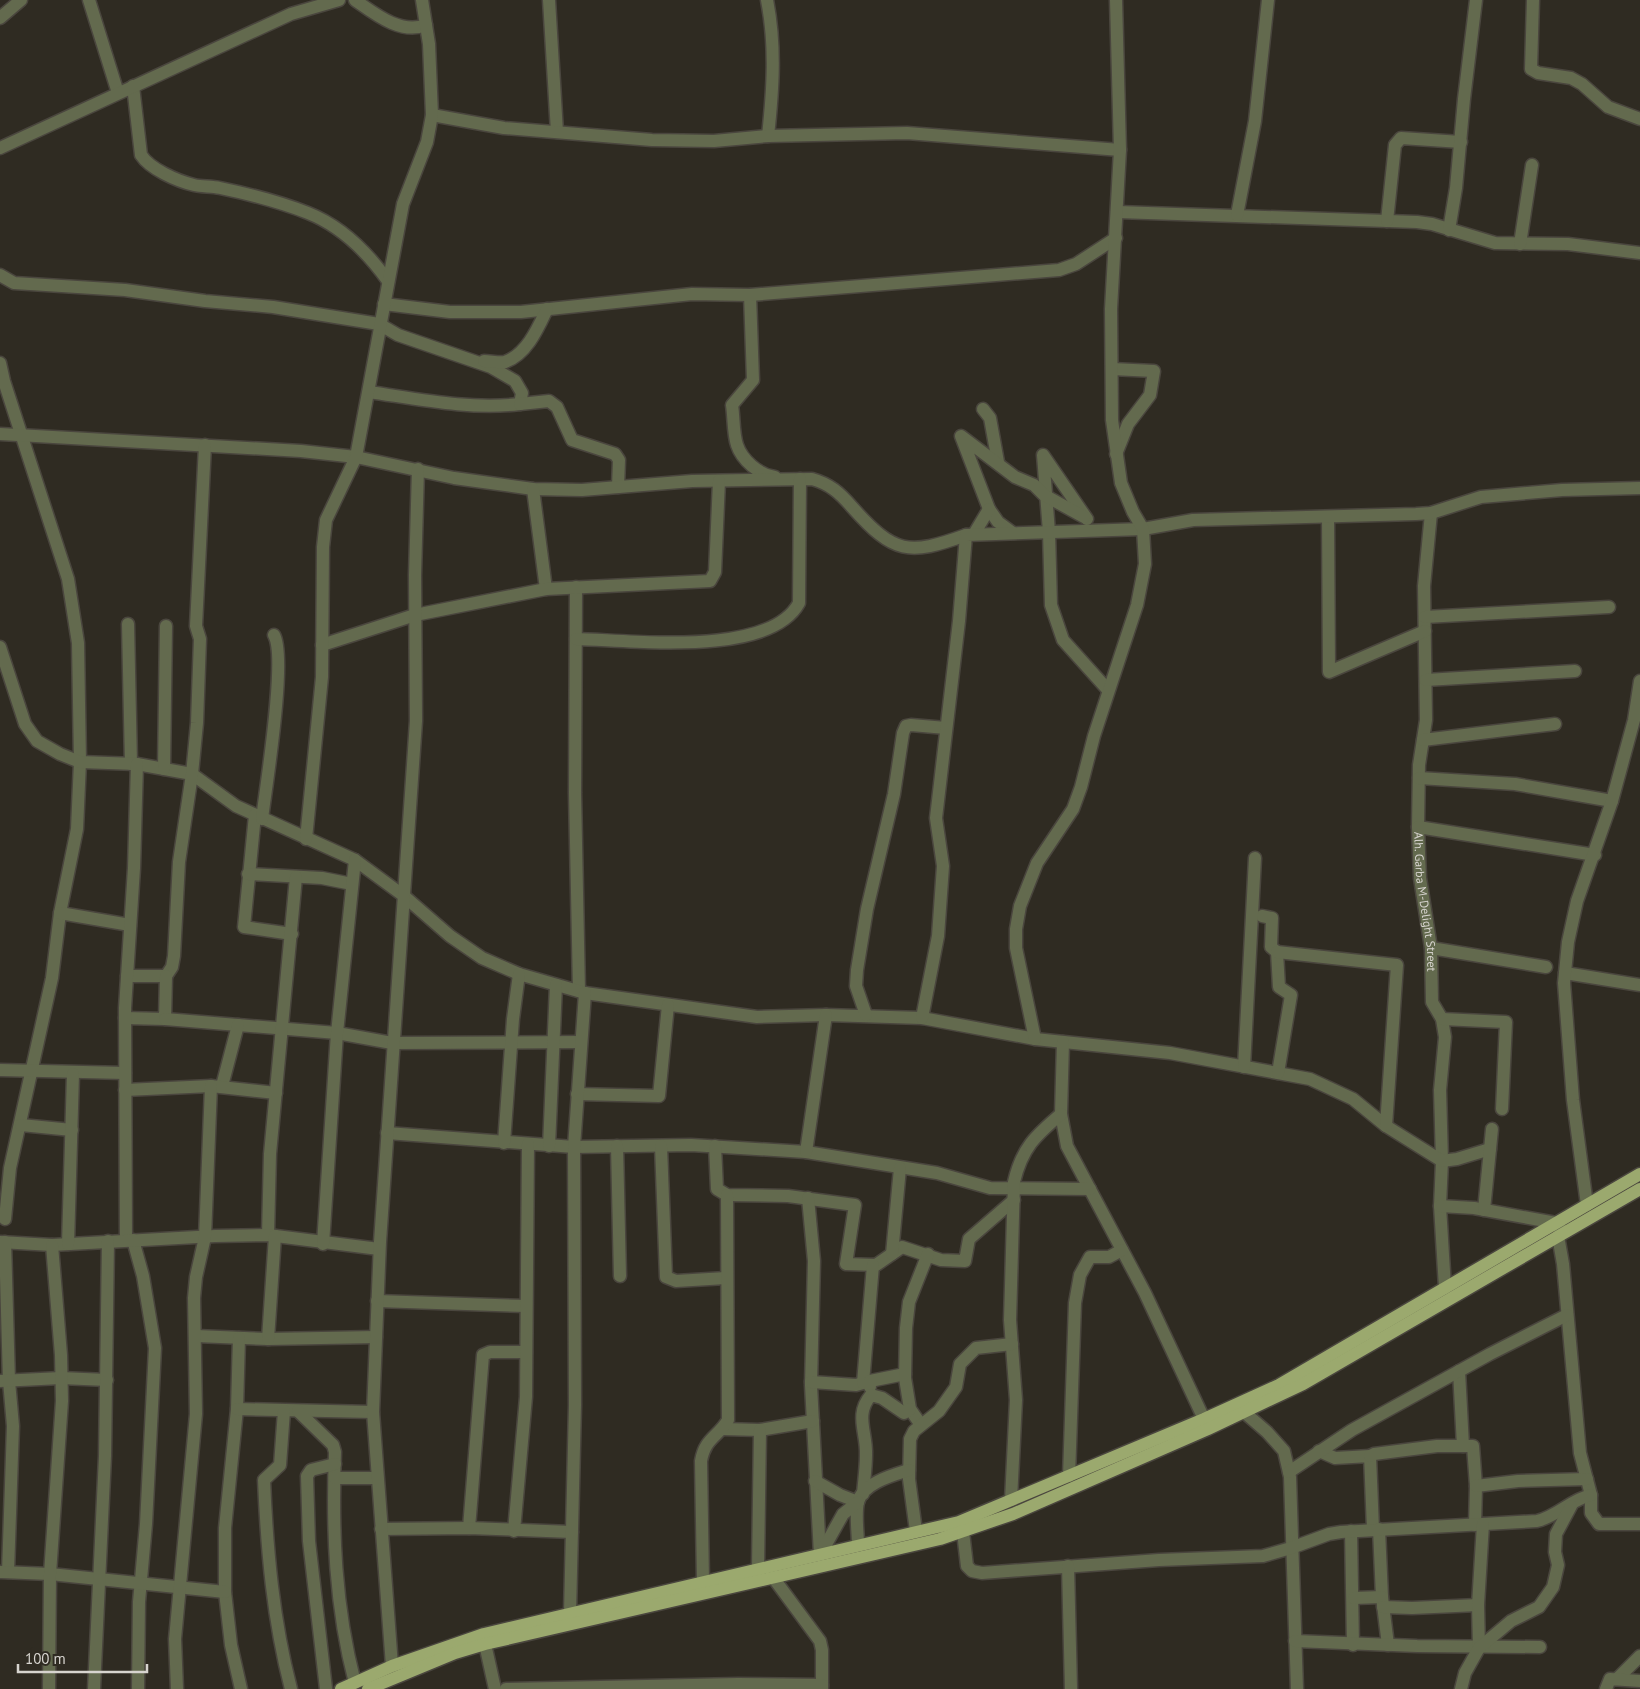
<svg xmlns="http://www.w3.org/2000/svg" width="1640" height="1689" font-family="'PT Sans',sans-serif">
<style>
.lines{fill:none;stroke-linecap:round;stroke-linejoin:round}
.minor-casing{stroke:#4a463e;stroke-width:15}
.major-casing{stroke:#4a463e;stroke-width:15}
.minor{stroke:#636a4e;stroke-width:12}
.major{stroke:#9ba96e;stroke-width:12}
.labels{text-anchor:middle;stroke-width:4;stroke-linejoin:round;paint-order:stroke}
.street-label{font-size:12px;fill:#d7d4cf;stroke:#2f2b22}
</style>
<rect width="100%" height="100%" fill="#2f2b22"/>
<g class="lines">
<defs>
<g id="minor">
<path d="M89,0L118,93"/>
<path d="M355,0C375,14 401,35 426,25"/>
<path d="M549,0L557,132"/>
<path d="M767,0C776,46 773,89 768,136"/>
<path d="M1533,0L1531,69L1538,73L1571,78L1582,84L1608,107L1640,119"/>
<path d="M0,18L21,0"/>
<path d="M133,86L141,155C150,169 177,181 194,185C202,187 211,186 220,188C249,194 280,202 308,213C341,226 368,253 388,281"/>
<path d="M432,115L504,128L652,140L714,141L768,136L907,133L1120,150"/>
<path d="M0,148L291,14L339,0"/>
<path d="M1118,212L1417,222L1432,224L1495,243L1568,244L1640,253"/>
<path d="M1237,215L1255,121L1268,0"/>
<path d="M1387,221L1395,145L1401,138L1461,142"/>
<path d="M1449,230L1456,188L1464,99L1476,0"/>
<path d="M1520,244L1532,165"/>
<path d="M0,275L14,283L125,290L205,301L273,307L379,324L398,335L491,367L515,381L522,393L520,404C470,410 418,399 369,392"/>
<path d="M750,295L753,380L732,405C734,418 733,433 737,445C742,460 759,475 775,477"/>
<path d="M384,304L450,312H521L692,294L750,295L1059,270L1076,264L1116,238"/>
<path d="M484,361C490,361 499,363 505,362C527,354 538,328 547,309"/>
<path d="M0,363L4,381L68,579L78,643L80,762L77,829L60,913L52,978L10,1168L5,1219"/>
<path d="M1112,369L1154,371L1150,395L1128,424L1116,454"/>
<path d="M520,404L549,401L557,407L572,440L615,454L619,460L618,487"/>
<path d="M983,409L990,418L998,462"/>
<path d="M0,434L301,451L356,457L454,478L533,489L582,490L692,481L812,479C830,484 840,493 852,507C894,554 908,556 966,535"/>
<path d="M533,489L546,589"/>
<path id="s1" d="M1431,513L1424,586L1426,720L1419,765L1418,827L1420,878L1431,948L1432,1002L1442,1019L1445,1037L1440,1090L1442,1161L1440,1206L1445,1288"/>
<path d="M1328,517L1329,672L1425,631"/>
<path d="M1087,519L1043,455L1049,532L1051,605L1063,640L1108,690"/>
<path d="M1013,533L998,522L989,509L961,436L1015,477L1034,485L1044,495L1084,517"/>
<path d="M974,534L989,509"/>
<path d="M576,587L575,793L579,991"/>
<path d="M1425,617L1609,607"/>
<path d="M128,624L131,764"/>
<path d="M576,639C630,640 769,658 799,603L800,479"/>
<path d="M322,645L415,615L546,589L710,581L715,572L719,481"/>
<path d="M0,647L25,724L37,741L60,754L80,762L137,764L192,774L236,806L355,860L404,896L450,936L482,958L519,974L585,993L757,1017L826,1015L922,1018L1035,1039L1170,1053L1310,1079L1353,1099L1386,1126L1442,1161L1457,1159L1490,1149"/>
<path d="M1426,680L1575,671"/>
<path d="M1423,740L1555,724"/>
<path d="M164,769L166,626"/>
<path d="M1419,778L1515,784L1612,801"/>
<path d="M255,815L244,927L292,934"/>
<path d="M262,819C266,786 287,657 274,635"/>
<path d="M1418,827L1595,855"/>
<path d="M306,839L322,677L323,547L326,520L356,457L403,204L427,142L432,115L429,44L422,0"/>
<path d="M248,874L322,878L352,884"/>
<path d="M60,913L130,925"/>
<path d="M1262,916L1272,918L1271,947L1277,952L1279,987L1291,995L1278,1073"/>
<path d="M1431,948L1546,967"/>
<path d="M1277,952L1397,965L1386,1126"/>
<path d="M1565,973L1640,985"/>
<path d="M127,976H166L172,967L174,956L179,862L192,774L197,723L200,639L196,626L205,445"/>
<path d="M866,1015L856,986L857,970L867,909L894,794L903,733L906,726L911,725L946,728"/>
<path d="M125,1018L165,1019L166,976"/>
<path d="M922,1018L938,936L943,866L936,818L959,621L966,535L1143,529L1193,520L1416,514L1431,513L1481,497L1562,490L1640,488"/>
<path d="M165,1019L337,1033L392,1043L581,1042"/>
<path d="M1442,1019L1506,1022L1502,1109"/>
<path d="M1035,1039L1016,948V929L1020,906L1037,863L1073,809L1081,787L1094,736L1137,605L1145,564L1143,529L1133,512L1121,483L1112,420L1111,309L1120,150L1116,0"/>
<path d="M1063,1042L1061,1114L1067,1146L1145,1293L1204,1419"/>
<path d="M1244,1067L1255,858"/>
<path d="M0,1070L125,1073"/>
<path d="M222,1086L238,1025"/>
<path d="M125,1090L211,1086L276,1093"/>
<path d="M577,1094L659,1096L668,1005"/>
<path d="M21,1125L72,1130"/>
<path d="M387,1133L574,1147L691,1145L806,1152L937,1173L990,1188L1090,1189"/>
<path d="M504,1143L513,1019L519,974"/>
<path d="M549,1146L556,985"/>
<path d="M617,1146L620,1276"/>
<path d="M661,1146L666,1277L676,1281L726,1278"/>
<path d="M715,1146L717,1189L727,1195L788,1196L855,1205L846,1264L876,1265L902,1247L941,1260L965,1261L969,1239L1014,1200"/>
<path d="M806,1152L826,1015"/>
<path d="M808,1198L814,1261L811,1385L820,1555"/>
<path d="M1587,1205L1573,1100L1564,983L1568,942L1577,901L1612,801L1634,720L1640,681"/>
<path d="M1440,1206L1474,1208L1556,1223L1561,1229"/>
<path d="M1484,1210L1492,1129"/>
<path d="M268,1235L270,1154L296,877"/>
<path d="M1558,1236L1563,1264L1580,1453L1591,1495V1513L1599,1524H1640"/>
<path d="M126,1240L125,1008L134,868L137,764"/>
<path d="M133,1240L143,1276L155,1348L146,1524L139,1602L138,1689"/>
<path d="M0,1242L52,1245L215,1236L268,1235L379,1249"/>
<path d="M5,1242L9,1381L13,1426L8,1572"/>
<path d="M68,1244L73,1074"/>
<path d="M323,1244L337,1033L355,860"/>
<path d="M892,1254L900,1168"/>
<path d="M377,1301L526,1306"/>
<path d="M196,1336L268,1339L376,1337"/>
<path d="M239,1338L237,1409L225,1528V1592L231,1645L241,1689"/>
<path d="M268,1339L275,1236"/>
<path d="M1459,1371L1463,1446"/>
<path d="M0,1381L61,1378L107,1380"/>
<path d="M811,1382L856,1385L870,1381"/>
<path d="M863,1383L873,1265"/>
<path d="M870,1387V1381L905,1374"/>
<path d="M237,1409L373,1412"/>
<path d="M284,1411L280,1465L264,1480C267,1551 273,1620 291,1689"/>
<path d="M298,1411L333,1445L335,1452C332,1530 335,1607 355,1683"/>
<path d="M1244,1412L1267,1432L1284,1451L1290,1477L1297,1689"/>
<path d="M921,1425L910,1409L905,1378L906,1328L909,1302L928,1254"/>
<path d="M723,1429L760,1430L813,1421"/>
<path d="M1319,1451L1335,1458L1370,1456L1373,1529"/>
<path d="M1370,1456L1374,1454L1437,1446H1473L1476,1486L1475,1525"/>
<path d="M1289,1472L1352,1430L1490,1354L1567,1315"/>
<path d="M1069,1476L1075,1303L1080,1275L1090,1257H1109L1122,1250"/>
<path d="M335,1478H377"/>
<path d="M815,1481L840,1495L858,1502"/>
<path d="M1476,1486L1518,1481L1587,1479"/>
<path d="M863,1494C864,1481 866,1468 866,1455C867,1432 854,1415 871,1395L882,1398L904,1413L910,1409"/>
<path d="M1011,1500L1016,1400L1010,1320L1014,1182C1022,1148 1035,1136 1061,1114"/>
<path d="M469,1528L483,1355L490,1352H526"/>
<path d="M381,1529L469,1528L572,1532"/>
<path d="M1379,1529L1382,1597L1388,1645"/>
<path d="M514,1531L526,1397L528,1144"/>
<path d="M916,1531L909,1479L910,1439L914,1431L939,1411L956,1387L960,1364L976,1348L1012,1344"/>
<path d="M1351,1531L1353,1645"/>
<path d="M963,1532L967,1566L972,1571L982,1573L1159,1560L1263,1556L1291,1548L1329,1534L1341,1532L1537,1521C1558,1516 1570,1500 1591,1495"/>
<path d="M858,1545C858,1532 855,1515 858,1502C863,1483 893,1475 909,1470"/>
<path d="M820,1555L843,1514L858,1502"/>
<path d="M1068,1566L1071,1689"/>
<path d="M758,1568L760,1430"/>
<path d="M1,1572L50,1574L225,1592"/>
<path d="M772,1576L820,1641L822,1650V1689"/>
<path d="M703,1581L701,1461C705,1438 718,1437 728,1420L727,1195"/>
<path d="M1354,1598L1382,1597"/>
<path d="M1383,1607L1412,1608L1478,1605"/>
<path d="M570,1613L575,1405L574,1147L585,993"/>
<path d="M1295,1641L1417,1646L1540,1647"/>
<path d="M485,1644L495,1689"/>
<path d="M1479,1648L1478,1605L1483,1524"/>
<path d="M392,1666L373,1412L380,1242L416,721L415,575L418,469"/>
<path d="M1617,1679L1640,1656"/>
<path d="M49,1689L50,1574L62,1401L61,1355L52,1245"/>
<path d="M94,1689L105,1456L108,1241"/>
<path d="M177,1689L175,1639L196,1414L194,1298L196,1277L205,1237L211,1086"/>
<path d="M326,1689L309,1541L307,1476L311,1470L335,1464"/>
<path d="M506,1689L738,1684L822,1685"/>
<path d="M1461,1689L1465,1673L1479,1648L1511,1621L1539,1607L1553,1587L1558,1565L1555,1552L1556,1534L1571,1506"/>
<path d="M1606,1689L1610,1679L1640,1681"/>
</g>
<g id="major">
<path d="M341,1689L392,1666L484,1634L959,1522L1204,1419L1279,1385L1640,1174"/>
<path d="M368,1689L455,1653L485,1644L940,1539L1013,1514L1208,1429L1303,1384L1640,1189"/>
</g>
</defs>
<use href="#minor" class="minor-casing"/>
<use href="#major" class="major-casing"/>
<use href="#minor" class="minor"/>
<use href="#major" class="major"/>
</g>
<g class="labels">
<g class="street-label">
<text dy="4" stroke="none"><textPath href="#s1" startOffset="390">Alh. Garba M-Delight Street</textPath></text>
</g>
</g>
<path d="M18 1664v8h129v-8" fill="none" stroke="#d7d4cf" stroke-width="2.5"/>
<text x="25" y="1664" font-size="15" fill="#d7d4cf" stroke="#2f2b22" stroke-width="4" paint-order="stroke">100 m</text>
</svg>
